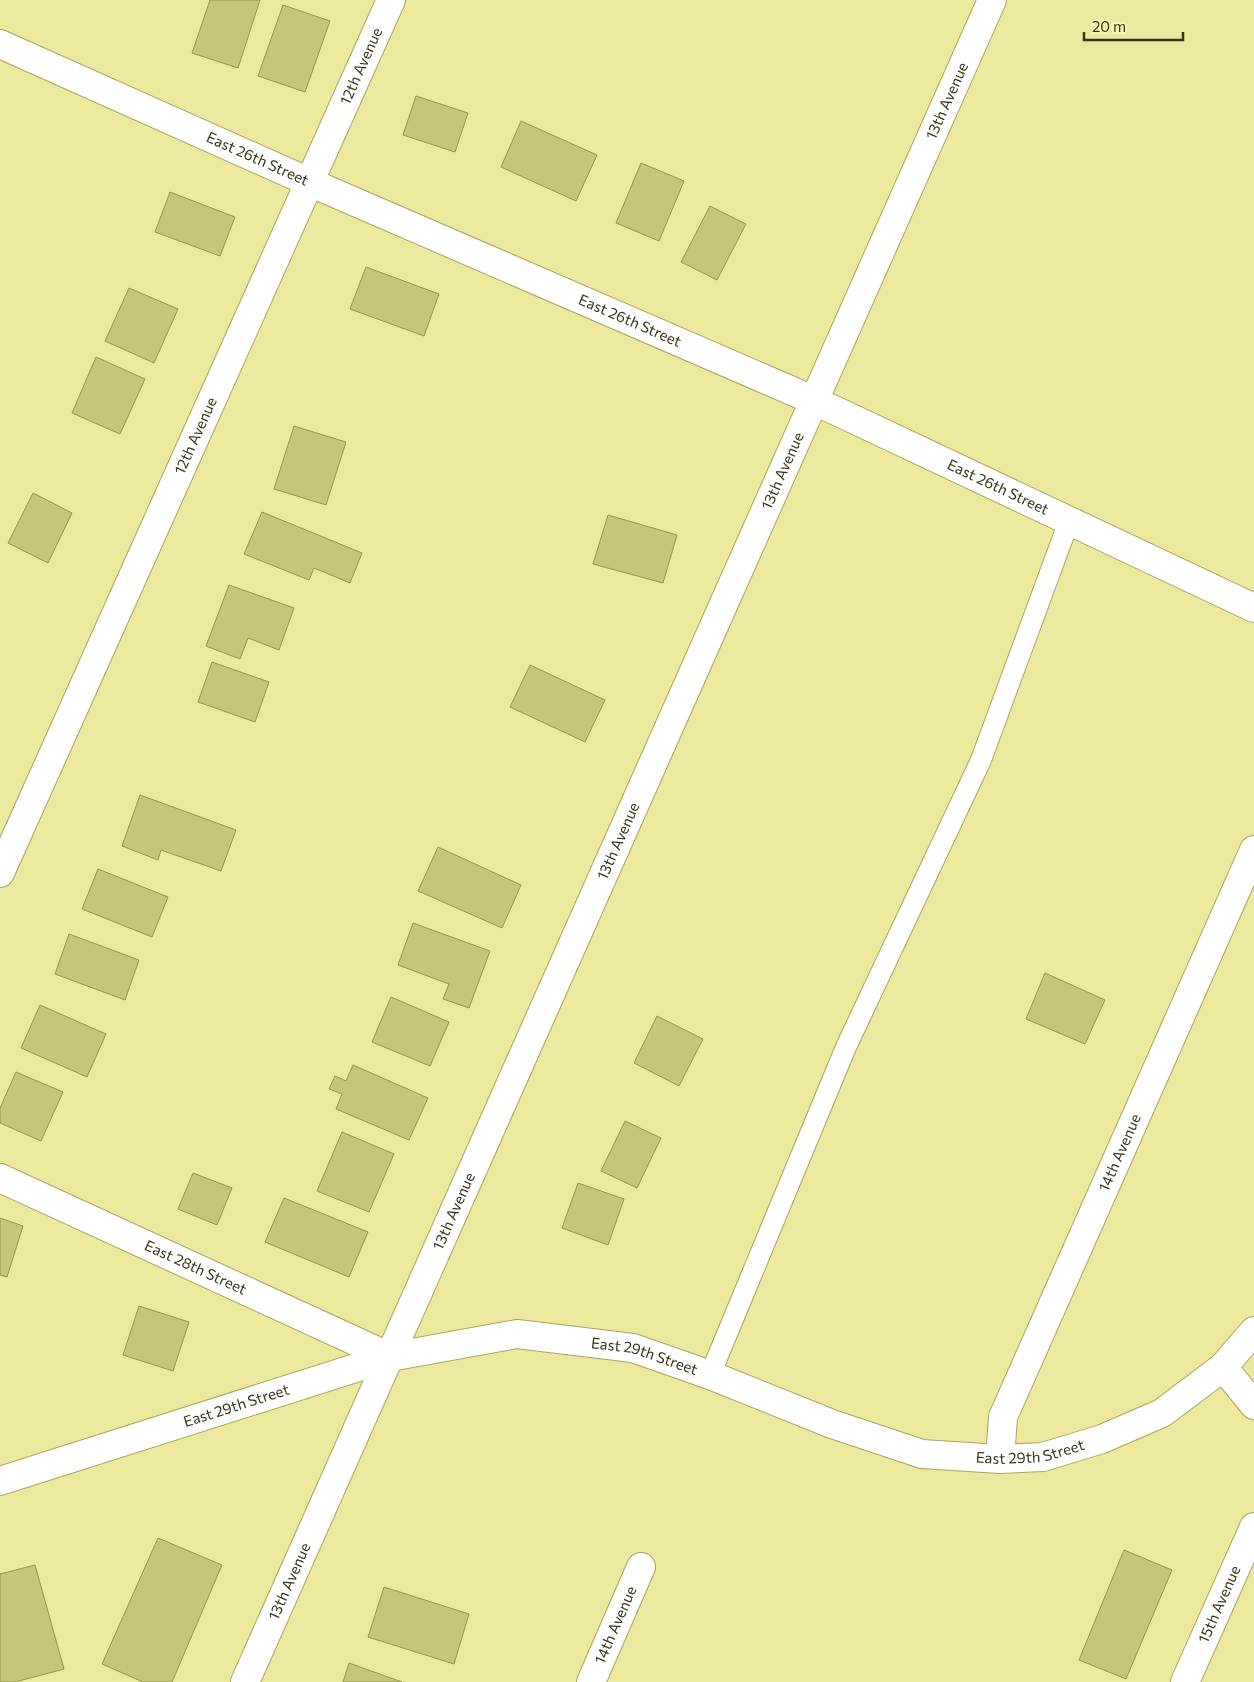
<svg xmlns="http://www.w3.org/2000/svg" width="1254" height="1682" font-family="Commissioner,sans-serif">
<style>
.building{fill:#c8c47b;stroke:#97934b}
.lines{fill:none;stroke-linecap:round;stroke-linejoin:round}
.lane-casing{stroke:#a9a55d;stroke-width:22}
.street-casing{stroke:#a9a55d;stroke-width:30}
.lane{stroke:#fff;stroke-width:20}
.street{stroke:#fff;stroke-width:28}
.labels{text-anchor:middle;stroke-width:4;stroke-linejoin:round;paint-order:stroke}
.street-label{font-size:15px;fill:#373517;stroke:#f9f6ab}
</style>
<rect width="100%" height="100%" fill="#ece99e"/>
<g class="building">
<path d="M210,0H260L238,68L192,53Z"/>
<path d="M283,5L330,21L305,92L258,76Z"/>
<path d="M416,96L468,113L455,152L403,135Z"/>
<path d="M521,121L597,155L576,201L501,167Z"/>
<path d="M641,163L684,181L659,241L616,223Z"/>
<path d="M170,192L235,217L220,256L155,232Z"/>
<path d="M710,206L746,224L717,280L681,262Z"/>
<path d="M366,267L439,294L424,336L350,309Z"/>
<path d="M129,288L178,309L154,363L105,341Z"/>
<path d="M96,357L145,379L120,434L72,413Z"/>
<path d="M294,426L346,442L326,505L274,489Z"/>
<path d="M33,493L72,513L48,563L8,543Z"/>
<path d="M262,512L362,553L350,583L314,568L309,580L244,554Z"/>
<path d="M608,515L677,535L663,583L593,564Z"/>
<path d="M229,585L294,608L279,650L248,638L240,659L206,646Z"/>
<path d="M212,662L269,682L255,722L198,702Z"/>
<path d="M530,665L605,700L585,742L510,707Z"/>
<path d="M140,795L236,830L221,871L161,850L158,860L122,846Z"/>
<path d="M438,847L521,885L502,928L418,891Z"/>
<path d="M98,869L168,897L152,937L82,909Z"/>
<path d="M413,923L490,951L469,1008L443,999L449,984L398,965Z"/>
<path d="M69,934L139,960L125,1000L55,974Z"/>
<path d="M1045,973L1105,1000L1085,1044L1026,1019Z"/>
<path d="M391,997L449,1022L430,1066L372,1042Z"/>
<path d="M40,1005L106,1034L87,1077L21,1048Z"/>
<path d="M657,1016L703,1039L679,1086L634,1063Z"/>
<path d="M353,1065L428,1098L409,1140L336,1109L342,1094L329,1089L335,1076L346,1081Z"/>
<path d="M16,1072L63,1092L41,1141L0,1123V1108Z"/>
<path d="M625,1121L661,1138L637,1188L601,1171Z"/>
<path d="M342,1132L394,1154L369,1212L317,1191Z"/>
<path d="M193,1173L232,1188L217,1225L178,1209Z"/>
<path d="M578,1183L624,1199L608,1245L562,1228Z"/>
<path d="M284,1198L368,1232L349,1277L265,1242Z"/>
<path d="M0,1218L23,1226L7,1277L0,1275Z"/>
<path d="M139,1306L189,1322L173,1371L123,1355Z"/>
<path d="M158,1538L222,1565L172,1682H143L102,1664Z"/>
<path d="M1124,1550L1172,1570L1126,1679L1079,1660Z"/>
<path d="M35,1565L64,1669L15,1682H0V1574Z"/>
<path d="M384,1587L469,1614L454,1664L368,1637Z"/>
<path d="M349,1663L402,1682H343Z"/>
</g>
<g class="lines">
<defs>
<path id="lane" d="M710,1375L846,1047L981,760L1069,521"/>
<g id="street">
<path id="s1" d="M0,44L309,182L813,400L1254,608"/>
<path id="s2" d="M0,873L391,0"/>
<path id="s3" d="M0,1178L390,1357"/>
<path d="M1223,1367L1254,1405"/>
<path id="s4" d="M1000,1459L1003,1417L1254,850"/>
<path id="s5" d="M0,1481L390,1357L517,1334L633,1348L710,1375L832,1424L922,1454L1000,1459L1043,1457L1102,1439L1162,1413L1223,1367L1254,1331"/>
<path id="s6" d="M245,1682L992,0"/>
<path id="s7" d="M591,1682L641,1567"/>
<path id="s8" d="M1185,1682L1254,1527"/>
</g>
</defs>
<use href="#lane" class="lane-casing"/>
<use href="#street" class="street-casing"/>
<use href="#lane" class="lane"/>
<use href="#street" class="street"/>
</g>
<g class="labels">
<g class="street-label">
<text dy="5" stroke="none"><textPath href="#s2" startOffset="884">12th Avenue</textPath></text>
<text dy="5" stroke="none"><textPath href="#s6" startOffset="1730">13th Avenue</textPath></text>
<text dy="5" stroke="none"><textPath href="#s1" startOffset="282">East 26th Street</textPath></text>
<text dy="5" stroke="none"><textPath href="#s1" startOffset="688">East 26th Street</textPath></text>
<text dy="5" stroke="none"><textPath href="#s2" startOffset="479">12th Avenue</textPath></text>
<text dy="5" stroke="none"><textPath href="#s6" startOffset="1325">13th Avenue</textPath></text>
<text dy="5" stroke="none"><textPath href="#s1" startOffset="1092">East 26th Street</textPath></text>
<text dy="5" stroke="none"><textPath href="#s6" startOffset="920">13th Avenue</textPath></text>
<text dy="5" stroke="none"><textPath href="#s4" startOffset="331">14th Avenue</textPath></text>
<text dy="5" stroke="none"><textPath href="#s6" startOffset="515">13th Avenue</textPath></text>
<text dy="5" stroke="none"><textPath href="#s3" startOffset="215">East 28th Street</textPath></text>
<text dy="5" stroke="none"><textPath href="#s5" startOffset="668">East 29th Street</textPath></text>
<text dy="5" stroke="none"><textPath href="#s5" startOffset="248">East 29th Street</textPath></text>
<text dy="5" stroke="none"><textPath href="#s5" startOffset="1072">East 29th Street</textPath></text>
<text dy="5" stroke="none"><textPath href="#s6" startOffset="110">13th Avenue</textPath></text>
<text dy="5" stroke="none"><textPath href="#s8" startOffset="85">15th Avenue</textPath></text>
<text dy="5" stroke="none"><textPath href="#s7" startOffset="62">14th Avenue</textPath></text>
</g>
</g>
<path d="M1084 32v8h99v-8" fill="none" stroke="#373517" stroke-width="2.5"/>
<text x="1092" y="32" font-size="15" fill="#373517" stroke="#f9f6ab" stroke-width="4" paint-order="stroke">20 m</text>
</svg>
